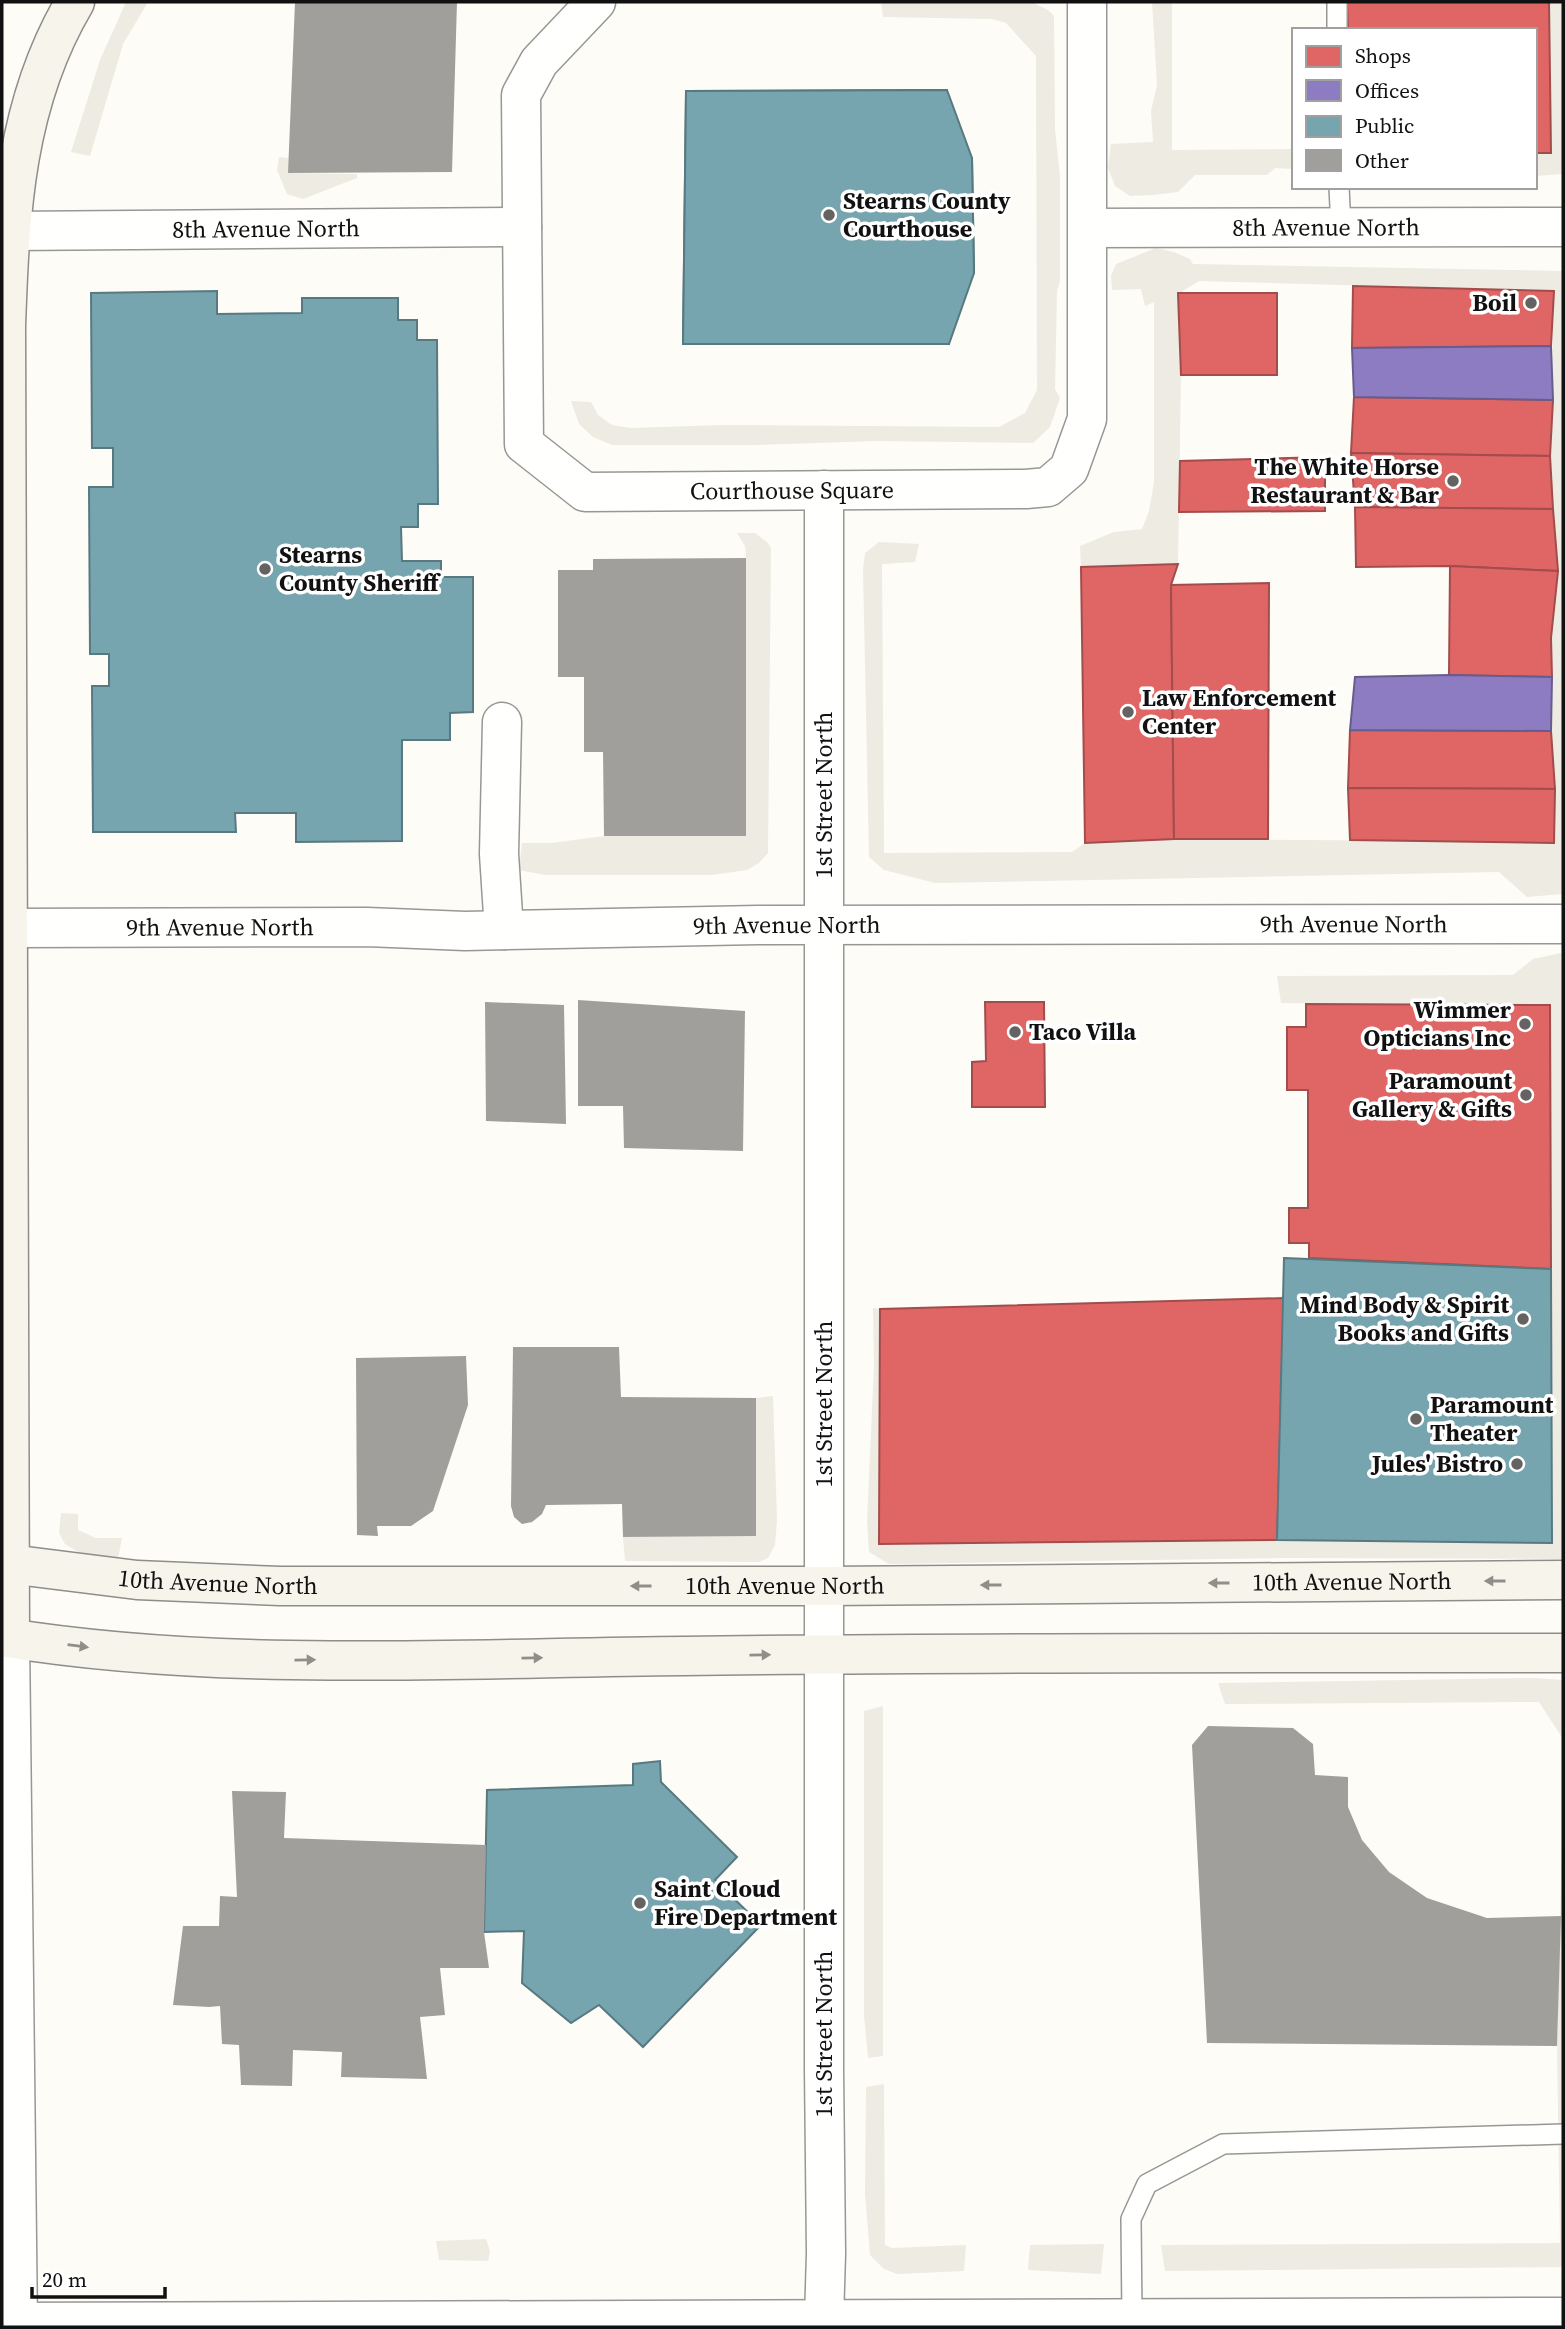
<svg xmlns="http://www.w3.org/2000/svg" width="1565" height="2329" font-family="'Source Serif 4',serif">
<style>
.plaza{fill:#edebe2}
.shops{fill:#e06666;stroke:#a24c4c;stroke-width:2}
.offices{fill:#8e7cc3;stroke:#685c8e;stroke-width:2}
.public{fill:#76a5af;stroke:#587980;stroke-width:2}
.building{fill:#a19f9c}
.lines{fill:none;stroke-linecap:round;stroke-linejoin:round}
.service-casing{stroke:#979795;stroke-width:22}
.minor-casing{stroke:#979795;stroke-width:41}
.tertiary-casing{stroke:#979795;stroke-width:41}
.secondary-casing{stroke:#8e8d8b;stroke-width:41}
.service{stroke:#fffffe;stroke-width:19}
.minor{stroke:#fffffe;stroke-width:38}
.tertiary{stroke:#fffffe;stroke-width:38}
.secondary{stroke:#f6f4eb;stroke-width:38}
.oneway{fill:#8f8e89}
.poi-dot{fill:#646362;stroke:#fff;stroke-width:2.5}
.labels{text-anchor:middle;stroke-width:7;stroke-linejoin:round;paint-order:stroke}
.poi-label{font-size:24px;font-weight:bold;fill:#111;stroke:#fff;text-anchor:start}
.street-label{font-size:24px;fill:#111;stroke:#fff}
</style>
<rect width="100%" height="100%" fill="#fdfcf7"/>
<g class="plaza">
<path d="M126,2H148L123,44L90,156L71,152L100,60Z"/>
<path d="M881,2H1031L1048,10L1054,16L1055,130L1060,175V281L1057,291L1055,389L1060,398L1050,427L1033,443L876,441L753,445H612L593,437L579,424L571,401L591,402L598,415L612,425L631,428L723,425L999,427L1025,413L1037,390L1036,56L1006,23L992,19L883,17Z"/>
<path d="M1152,2H1172V150L1294,149V169L1275,168L1267,175H1195L1178,192L1153,195L1130,196L1115,186L1108,168L1111,144L1153,142L1151,111L1157,85Z"/>
<path d="M1549,2H1563V174L1535,176V153H1551Z"/>
<path d="M279,157L289,158V173L357,174V178L303,199L287,194L277,170Z"/>
<path d="M1156,248L1174,252L1190,259L1193,264L1563,271V894L1527,897L1499,872L935,883L884,870L869,857L863,569L865,553L879,542L919,544L915,562L882,564L884,853L1072,852L1085,843L1174,839L1553,842L1551,638L1558,571L1550,456L1554,291L1199,281L1178,294L1181,375L1178,564L1081,567L1080,546L1114,532L1142,529L1149,511L1154,482V302L1145,306L1141,289L1112,290L1111,276L1116,264Z"/>
<path d="M737,533H755L767,542L771,548L768,853L759,863L747,870L712,875H545L519,870L522,843H552L604,836L746,835V558L745,546Z"/>
<path d="M1561,953L1563,954V1559L1287,1558L889,1564L869,1552L867,1521L874,1365L873,1308L880,1309L879,1544L1277,1540L1551,1543L1550,1005L1281,1003L1277,976L1513,975L1533,959Z"/>
<path d="M773,1396L777,1520L775,1545L768,1558L759,1562L625,1561L623,1537L756,1535V1398Z"/>
<path d="M61,1513L78,1514V1530L96,1538H122L118,1559L83,1555L65,1544L59,1533Z"/>
<path d="M1533,1678L1563,1680V1739L1539,1702L1225,1704L1218,1683Z"/>
<path d="M883,1706V2056L868,2058L864,2015V1711Z"/>
<path d="M1563,1789V2267L1165,2271L1161,2245L1560,2243L1557,2046Z"/>
<path d="M884,2084L885,2245L892,2248L966,2245L964,2271L897,2274L884,2269L870,2255L865,2194L866,2087Z"/>
<path d="M486,2239L490,2251L488,2261L439,2260L436,2241Z"/>
<path d="M1104,2244L1101,2274L1028,2270L1030,2245Z"/>
</g>
<g class="shops">
<path d="M1347,2H1549L1551,153H1535V30H1348Z"/>
<path d="M1353,286L1554,291L1551,346L1352,348Z"/>
<path d="M1178,293H1277V375H1181Z"/>
<path d="M1354,397L1553,400L1550,456L1351,453Z"/>
<path d="M1351,453L1550,456L1553,509L1355,507Z"/>
<path d="M1325,457V511L1179,512L1180,461Z"/>
<path d="M1355,507L1553,509L1558,571L1450,566L1356,567Z"/>
<path d="M1178,564L1171,585L1174,839L1085,843L1081,567Z"/>
<path d="M1450,566L1558,571L1551,638L1552,677L1449,675Z"/>
<path d="M1269,583L1268,839H1174L1171,585Z"/>
<path d="M1350,730L1551,731L1555,789L1348,788Z"/>
<path d="M1348,788L1555,789L1554,843L1350,840Z"/>
<path d="M985,1002H1044L1045,1107H972V1062L986,1061Z"/>
<path d="M1306,1004L1550,1005L1551,1269L1309,1258V1243H1289V1208H1308V1090H1287V1027H1306Z"/>
<path d="M1284,1298L1277,1540L879,1544L880,1309Z"/>
</g>
<g class="offices">
<path d="M1551,346L1553,400L1354,397L1352,348Z"/>
<path d="M1449,675L1552,677L1551,731L1350,730L1355,677Z"/>
</g>
<g class="public">
<path d="M947,90L948,158H972L974,273H950L949,344H683L686,91Z"/>
<path d="M947,90L972,158L974,273L949,344H683L686,91Z"/>
<path d="M217,291V314L302,313V298H398V320H417V340H437L438,504H418V527H401L402,561H441V577H473V712L450,713V740H402V841L296,842V813H235L236,832H93L92,686H109V654H90L89,487H113V448H92L91,293Z"/>
<path d="M1284,1258L1551,1269L1552,1543L1277,1540Z"/>
<path d="M660,1761L661,1782L737,1857L715,1880L761,1925L643,2047L599,2005L571,2023L522,1983L524,1931L484,1932L487,1790L633,1785V1764Z"/>
</g>
<g class="building">
<path d="M295,2H457L452,172L288,173Z"/>
<path d="M746,558V836H604L603,752H584V677H558V570H593V559Z"/>
<path d="M578,1000L745,1011L743,1151L624,1148L623,1106H578Z"/>
<path d="M485,1002L564,1005L566,1124L486,1121Z"/>
<path d="M513,1347H619L621,1397L756,1398V1536L623,1537L622,1504L546,1505L542,1514L532,1522L522,1524L514,1517L511,1506Z"/>
<path d="M466,1356L468,1405L433,1511L411,1526H377L378,1536L357,1535L356,1358Z"/>
<path d="M1208,1726L1293,1728L1313,1744L1315,1775L1348,1777V1807L1362,1840L1389,1872L1427,1898L1487,1918L1561,1916L1557,2046L1207,2043L1192,1745Z"/>
<path d="M232,1791L286,1792L284,1838L486,1845L484,1932L489,1968H440L445,2015L420,2017L427,2079L341,2077L342,2052L293,2050L292,2086L241,2085L239,2045L222,2044L220,2006L209,2007L173,2005L183,1926H219L220,1896L237,1897Z"/>
</g>
<g class="lines">
<defs>
<g id="service">
<path d="M1337,2V30"/>
<path d="M1339,187L1341,228"/>
<path d="M1132,2318L1131,2219L1147,2184L1223,2144L1563,2134"/>
</g>
<g id="minor">
<path id="s1" d="M596,2L539,62L521,95L524,444L585,492L1026,489L1048,487L1069,469L1087,419V2"/>
<path id="s2" d="M1088,228L1563,227"/>
<path id="s3" d="M10,231L522,227"/>
<path d="M502,722L499,854L504,930"/>
<path id="s4" d="M10,928L367,927L465,931L758,925L1563,924"/>
<path d="M824,2319L826,2254L824,2068V490"/>
<path d="M2,2322L1563,2317"/>
</g>
<path id="tertiary" d="M10,1638L18,2327"/>
<g id="secondary">
<path id="s5" d="M2,1563L137,1580L280,1586H824L1563,1580"/>
<path d="M2,1637C223,1673 460,1658 684,1656C977,1652 1270,1653 1563,1653"/>
<path d="M10,1638L6,326C10,212 15,103 75,2"/>
</g>
</defs>
<use href="#service" class="service-casing"/>
<use href="#minor" class="minor-casing"/>
<use href="#tertiary" class="tertiary-casing"/>
<use href="#secondary" class="secondary-casing"/>
<use href="#service" class="service"/>
<use href="#minor" class="minor"/>
<use href="#tertiary" class="tertiary"/>
<use href="#secondary" class="secondary"/>
</g>
<defs><path id="oneway-solid" d="M-6-.8H1V-3.2L6.5 0L1 3.2V.8H-6Z" transform="scale(1.75)"/></defs>
<g class="oneway">
<use href="#oneway-solid" transform="translate(1495 1581) rotate(180)"/>
<use href="#oneway-solid" transform="translate(1219 1583) rotate(180)"/>
<use href="#oneway-solid" transform="translate(991 1585) rotate(180)"/>
<use href="#oneway-solid" transform="translate(641 1586) rotate(-180)"/>
<use href="#oneway-solid" transform="translate(78 1646) rotate(7)"/>
<use href="#oneway-solid" transform="translate(760 1655) rotate(-1)"/>
<use href="#oneway-solid" transform="translate(532 1658) rotate(-1)"/>
<use href="#oneway-solid" transform="translate(305 1660) rotate(-1)"/>
</g>
<g class="poi-dot">
<circle cx="829" cy="215" r="7"/>
<circle cx="1531" cy="303" r="7"/>
<circle cx="1453" cy="481" r="7"/>
<circle cx="265" cy="569" r="7"/>
<circle cx="1128" cy="712" r="7"/>
<circle cx="1525" cy="1024" r="7"/>
<circle cx="1015" cy="1032" r="7"/>
<circle cx="1526" cy="1095" r="7"/>
<circle cx="1523" cy="1319" r="7"/>
<circle cx="1416" cy="1419" r="7"/>
<circle cx="1517" cy="1464" r="7"/>
<circle cx="640" cy="1903" r="7"/>
</g>
<g class="labels">
<g class="poi-label">
<text x="843" y="209">Stearns County<tspan x="843" dy="28">Courthouse</tspan></text>
<text x="1517" y="311" text-anchor="end">Boil</text>
<text x="1439" y="475" text-anchor="end">The White Horse<tspan x="1439" dy="28">Restaurant &amp; Bar</tspan></text>
<text x="279" y="563">Stearns<tspan x="279" dy="28">County Sheriff</tspan></text>
<text x="1142" y="706">Law Enforcement<tspan x="1142" dy="28">Center</tspan></text>
<text x="1511" y="1018" text-anchor="end">Wimmer<tspan x="1511" dy="28">Opticians Inc</tspan></text>
<text x="1029" y="1040">Taco Villa</text>
<text x="1512" y="1089" text-anchor="end">Paramount<tspan x="1512" dy="28">Gallery &amp; Gifts</tspan></text>
<text x="1509" y="1313" text-anchor="end">Mind Body &amp; Spirit<tspan x="1509" dy="28">Books and Gifts</tspan></text>
<text x="1430" y="1413">Paramount<tspan x="1430" dy="28">Theater</tspan></text>
<text x="1503" y="1472" text-anchor="end">Jules' Bistro</text>
<text x="654" y="1897">Saint Cloud<tspan x="654" dy="28">Fire Department</tspan></text>
</g>
<g class="street-label">
<text dy="8" stroke="none"><textPath href="#s3" startOffset="256">8th Avenue North</textPath></text>
<text dy="8" stroke="none"><textPath href="#s2" startOffset="238">8th Avenue North</textPath></text>
<text dy="8" stroke="none"><textPath href="#s1" startOffset="754">Courthouse Square</textPath></text>
<text transform="translate(824 795) rotate(-90)" y="8">1st Street North</text>
<text dy="8" stroke="none"><textPath href="#s4" startOffset="1344">9th Avenue North</textPath></text>
<text dy="8" stroke="none"><textPath href="#s4" startOffset="777">9th Avenue North</textPath></text>
<text dy="8" stroke="none"><textPath href="#s4" startOffset="210">9th Avenue North</textPath></text>
<text transform="translate(824 1404) rotate(-90)" y="8">1st Street North</text>
<text dy="8" stroke="none"><textPath href="#s5" startOffset="217">10th Avenue North</textPath></text>
<text dy="8" stroke="none"><textPath href="#s5" startOffset="1351">10th Avenue North</textPath></text>
<text dy="8" stroke="none"><textPath href="#s5" startOffset="784">10th Avenue North</textPath></text>
<text transform="translate(824 2034) rotate(-90)" y="8">1st Street North</text>
</g>
</g>
<rect width="1565" height="2329" fill="none" stroke="#111111" stroke-width="7"/>
<rect x="1292" y="28" width="245" height="161" fill="#ffffff" stroke="#a0a0a0" stroke-width="2"/>
<rect x="1306" y="46" width="35" height="21" fill="#e06666" stroke="#a0a0a0" stroke-width="2"/>
<text x="1355" y="63" font-size="21" fill="#111111">Shops</text>
<rect x="1306" y="80" width="35" height="21" fill="#8e7cc3" stroke="#a0a0a0" stroke-width="2"/>
<text x="1355" y="98" font-size="21" fill="#111111">Offices</text>
<rect x="1306" y="116" width="35" height="21" fill="#76a5af" stroke="#a0a0a0" stroke-width="2"/>
<text x="1355" y="133" font-size="21" fill="#111111">Public</text>
<rect x="1306" y="150" width="35" height="21" fill="#a19f9c" stroke="#a0a0a0" stroke-width="2"/>
<text x="1355" y="168" font-size="21" fill="#111111">Other</text>
<path d="M32 2287v10h133v-10" fill="none" stroke="#111111" stroke-width="3.5"/>
<text x="42" y="2287" font-size="21" fill="#111111" stroke="#ffffff" stroke-width="5" paint-order="stroke">20 m</text>
</svg>
